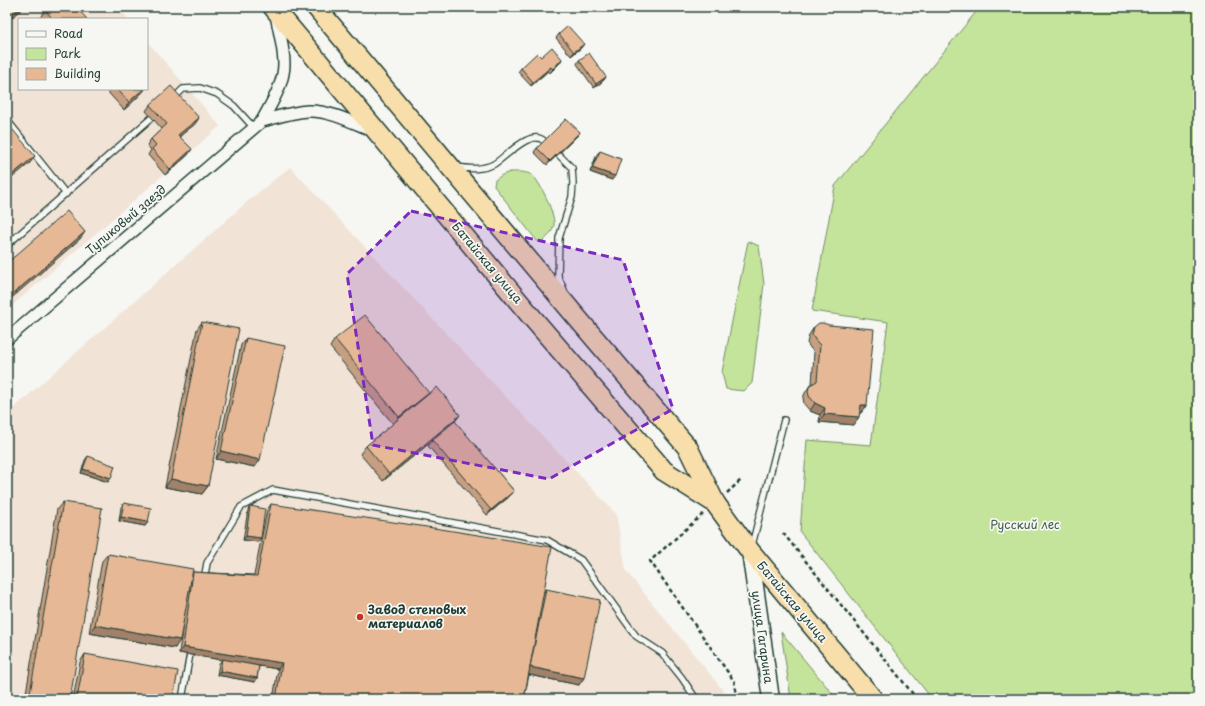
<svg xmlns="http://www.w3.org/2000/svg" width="1205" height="706" font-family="'Playpen Sans',sans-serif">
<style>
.built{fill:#f1e3d6}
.green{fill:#c4e39b;stroke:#729068}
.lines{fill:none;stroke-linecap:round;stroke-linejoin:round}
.service-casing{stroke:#1f3d34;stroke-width:8}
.minor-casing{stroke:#1f3d34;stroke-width:14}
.secondary-casing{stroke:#1f3d34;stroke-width:19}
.trunk-casing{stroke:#1f3d34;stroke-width:22}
.path{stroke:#1f3d34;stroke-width:2.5;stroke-dasharray:4 3;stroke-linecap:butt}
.service{stroke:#f6f6f2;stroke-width:5.5}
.minor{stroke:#f6f6f2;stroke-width:11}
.secondary{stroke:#f6f6f2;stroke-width:16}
.trunk{stroke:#f8deab;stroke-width:19}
.wall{fill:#c69e81;stroke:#1f3d34}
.shaded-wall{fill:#a18169;stroke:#1f3d34}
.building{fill:#e6b896;stroke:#1f3d34}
.marked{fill:#7b2cbf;fill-opacity:0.2;stroke:#7b2cbf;stroke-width:3;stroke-dasharray:8 5;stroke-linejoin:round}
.poi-dot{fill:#c8321e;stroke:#f6f6f2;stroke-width:1.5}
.labels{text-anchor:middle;stroke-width:3.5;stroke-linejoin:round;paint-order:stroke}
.street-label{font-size:12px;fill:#1f3d34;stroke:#f6f6f2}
.park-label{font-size:12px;fill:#405e49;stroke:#f6f6f2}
.poi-label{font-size:12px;font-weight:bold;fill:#1f3d34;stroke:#f6f6f2;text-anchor:start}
</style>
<rect width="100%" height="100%" fill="#f6f6f2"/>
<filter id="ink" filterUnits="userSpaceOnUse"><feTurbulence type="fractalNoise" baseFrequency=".025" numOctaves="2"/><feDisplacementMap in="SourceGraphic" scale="8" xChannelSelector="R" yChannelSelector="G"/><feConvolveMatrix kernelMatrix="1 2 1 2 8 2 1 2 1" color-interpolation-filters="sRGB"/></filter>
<g filter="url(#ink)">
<g class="built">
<path d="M7,7H118L128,19H19V89H147V41L220,126L7,310Z"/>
<path d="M290,167L616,514L626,571L730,699H7V414L247,202Z"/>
</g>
<g class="green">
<path d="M980,7H1198V697L1184,699H932L800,532L807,440L871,445L888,322L812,311L835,186Z"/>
<path d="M510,172C517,172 525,171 532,175C540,181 556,216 554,226C552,232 548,237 543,241H537L494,186L495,180L502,175Z"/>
<path d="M748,241L759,246L764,284L752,383L744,391L726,389L722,372Z"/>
<path d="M781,632L837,699H791Z"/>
</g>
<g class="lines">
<defs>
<g id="service">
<path d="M173,99L183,89L200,88L217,94L234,106L254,128"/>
<path d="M7,120L66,194"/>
<path d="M558,154L572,168L573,183L572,197L559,238L558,276L564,290"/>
<path d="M457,167C470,169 482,170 494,164C506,157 531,128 544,141"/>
<path d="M7,245L157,113"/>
<path d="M752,545L784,420"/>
<path d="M204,580L207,563L241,507L273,490L547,540L581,560L636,636L662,653L682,678L696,699"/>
<path d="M182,699L191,648"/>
</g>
<g id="minor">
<path d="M262,121C271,104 284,84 284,64C284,48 279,31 276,15"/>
<path d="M7,339L262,121C277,117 292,112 308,111C329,110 354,123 374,131"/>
</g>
<path id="secondary" d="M750,551L771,699"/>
<g id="trunk">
<path d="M273,7L530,315L664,471L715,503"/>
<path d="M316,7L573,313L688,448L715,503L750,551L873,699"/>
</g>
</defs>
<use href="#service" class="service-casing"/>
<use href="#minor" class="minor-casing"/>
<use href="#secondary" class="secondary-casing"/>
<use href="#trunk" class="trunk-casing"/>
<g class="path">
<path d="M727,493L741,480"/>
<path d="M703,514L650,561L734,681L738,699"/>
<path d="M783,533L917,699"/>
</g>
<use href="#service" class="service"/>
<use href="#minor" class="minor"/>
<use href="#secondary" class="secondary"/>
<use href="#trunk" class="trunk"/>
</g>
<g class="wall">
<path d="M45,10L87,19H41L40,18Z"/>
<path d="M559,34L581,48L571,56L556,38Z"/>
<path d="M541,57L560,63L550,73L548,71L531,86L518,72L521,68Z"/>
<path d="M579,60L606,77L603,81L594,88L577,64Z"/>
<path d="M105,89H145L142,93L124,110Z"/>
<path d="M150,105L195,124L180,136L188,155L165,175L148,155L151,150L147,145L151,139L162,129L146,111Z"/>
<path d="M580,132L577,136L547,165L534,152L537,148Z"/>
<path d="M600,151L612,180L590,172L597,154Z"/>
<path d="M202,322L208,486L202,494L165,487L197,329Z"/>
<path d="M814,327L867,405L861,413H860L854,425L819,422L820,415L810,411L804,404L803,398L805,393L810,385L812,384L814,352L811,349L807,343L809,335Z"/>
<path d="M246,338L255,467L216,459L241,345Z"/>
<path d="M335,339L427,396L455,422L514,491L510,496L487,515L428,446L431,442L383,481L360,454L366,446L393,424L330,347Z"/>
<path d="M88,456L111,478L108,482L81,473L85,460Z"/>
<path d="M63,502L70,699H25L57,509Z"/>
<path d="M124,503L148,522L145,526L119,521L121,507Z"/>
<path d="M271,504L544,592L546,589L579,685L529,675L524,699H273L278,669L259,666L257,678L255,682L217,675L219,663L222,660L179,653L183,621L175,648L89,633L102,561L108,554L191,575L193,572L254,575L267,510Z"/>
<path d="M250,506L258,542L243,540L248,510Z"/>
<path d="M85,654L173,699H73L80,662Z"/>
</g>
<g class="shaded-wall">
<path d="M21,7H25L7,22V19Z"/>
<path d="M584,44L581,48L571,56L574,52Z"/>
<path d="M562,59L560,63L550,73L553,69Z"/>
<path d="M551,67L548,71L531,86L533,82Z"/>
<path d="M606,77L603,81L594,88L596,84Z"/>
<path d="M143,89H145L142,93L124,110L129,102Z"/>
<path d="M199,118L195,124L174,141L178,135Z"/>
<path d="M580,132L577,136L547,165L550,161Z"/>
<path d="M192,149L188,155L165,175L170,169Z"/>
<path d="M35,156L30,163L7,182V179Z"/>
<path d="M592,168L615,176L612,180L590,172Z"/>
<path d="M85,232L80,239L7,302V299Z"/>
<path d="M429,393L423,400L393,425L399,417Z"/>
<path d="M815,403L825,408L820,415L810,411Z"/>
<path d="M861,405H867L861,413L856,412Z"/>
<path d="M824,414L859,417L854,425L819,422Z"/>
<path d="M460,415L454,423L383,481L389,474Z"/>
<path d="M221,451L260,460L255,467L216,459Z"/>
<path d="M83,469L111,478L108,482L81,473Z"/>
<path d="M171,479L208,486L202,494L165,487Z"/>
<path d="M514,491L510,496L487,515L491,510Z"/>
<path d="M121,517L148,522L145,526L119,521Z"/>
<path d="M246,536L261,538L258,542L243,540Z"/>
<path d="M95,625L180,640L175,648L89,633Z"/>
<path d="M183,647L282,663L278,669L179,653Z"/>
<path d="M530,667L584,678L579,685L525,674Z"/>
<path d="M220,671L257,678L255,682L217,675Z"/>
</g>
<g class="building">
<path d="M7,7H21L7,19Z"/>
<path d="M49,7H76L87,19H53L45,10Z"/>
<path d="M568,26L584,44L574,52L559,34Z"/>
<path d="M552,47L562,59L553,69L551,67L533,82L521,68L537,53L541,57Z"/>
<path d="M589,53L606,77L596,84L579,60Z"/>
<path d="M171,86L199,118L178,135L192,149L170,169L152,149L156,145L151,139L167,124L150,105Z"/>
<path d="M117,89H143L129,102Z"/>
<path d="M566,119L580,132L550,161L537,148Z"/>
<path d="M7,123L35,156L7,179Z"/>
<path d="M600,151L621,159L615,176L592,168Z"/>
<path d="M67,211L85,232L7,299V263Z"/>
<path d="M365,315L429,393L399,417L335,339Z"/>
<path d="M202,322L239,329L208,486L171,479Z"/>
<path d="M819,323H823L829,325L874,329L867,405H861L859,417L824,414L825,408L815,403L809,396L808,390L810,385L817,381L820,345L816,341L812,335L814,327Z"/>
<path d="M246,338L285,346L260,460L221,451Z"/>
<path d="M437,387L460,415L389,474L366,446Z"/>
<path d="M455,421L514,491L491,510L432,440Z"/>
<path d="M88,456L115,466L111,478L83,469Z"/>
<path d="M63,502L102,508L70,699H29Z"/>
<path d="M124,503L151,508L148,522L121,517Z"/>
<path d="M271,504L447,530L552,547L524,699H276L282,663L183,647L193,572L257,576Z"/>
<path d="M250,506L265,509L261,538L246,536Z"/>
<path d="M108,554L193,569L180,640L95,625Z"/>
<path d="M546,589L600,600L584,678L530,667Z"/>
<path d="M85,654L178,671L173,699H77Z"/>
<path d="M222,659L259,666L257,678L220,671Z"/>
</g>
</g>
<path class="marked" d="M411,211L623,260L673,409L549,479L373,445L347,274Z"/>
<circle class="poi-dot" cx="360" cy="617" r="4"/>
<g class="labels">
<g class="street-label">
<text transform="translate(126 220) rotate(-40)" y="4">Тупиковый заезд</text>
<text transform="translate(487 263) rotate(50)" y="4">Батайская улица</text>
<text transform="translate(792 602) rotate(50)" y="4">Батайская улица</text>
<text transform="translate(762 637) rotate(82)" y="4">улица Гагарина</text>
</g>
<g class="park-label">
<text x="1025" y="529">Русский лес</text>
</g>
<g class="poi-label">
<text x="368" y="614">Завод стеновых<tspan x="368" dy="14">материалов</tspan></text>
</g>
</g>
<rect width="1205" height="706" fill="none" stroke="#f6f6f2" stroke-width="24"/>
<rect x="12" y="12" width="1181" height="682" fill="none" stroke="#1f3d34" stroke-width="1.5" filter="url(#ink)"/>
<rect x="18" y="18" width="130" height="72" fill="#f6f6f2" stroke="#a0aca6"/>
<rect x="26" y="31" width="20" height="6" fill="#f6f6f2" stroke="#a0aca6"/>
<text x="54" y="38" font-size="12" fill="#1f3d34">Road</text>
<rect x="26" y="48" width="20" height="12" fill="#c4e39b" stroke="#a0aca6"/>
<text x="54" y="58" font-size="12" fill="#1f3d34">Park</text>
<rect x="26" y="68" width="20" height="12" fill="#e6b896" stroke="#a0aca6"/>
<text x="54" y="78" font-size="12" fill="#1f3d34">Building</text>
</svg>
